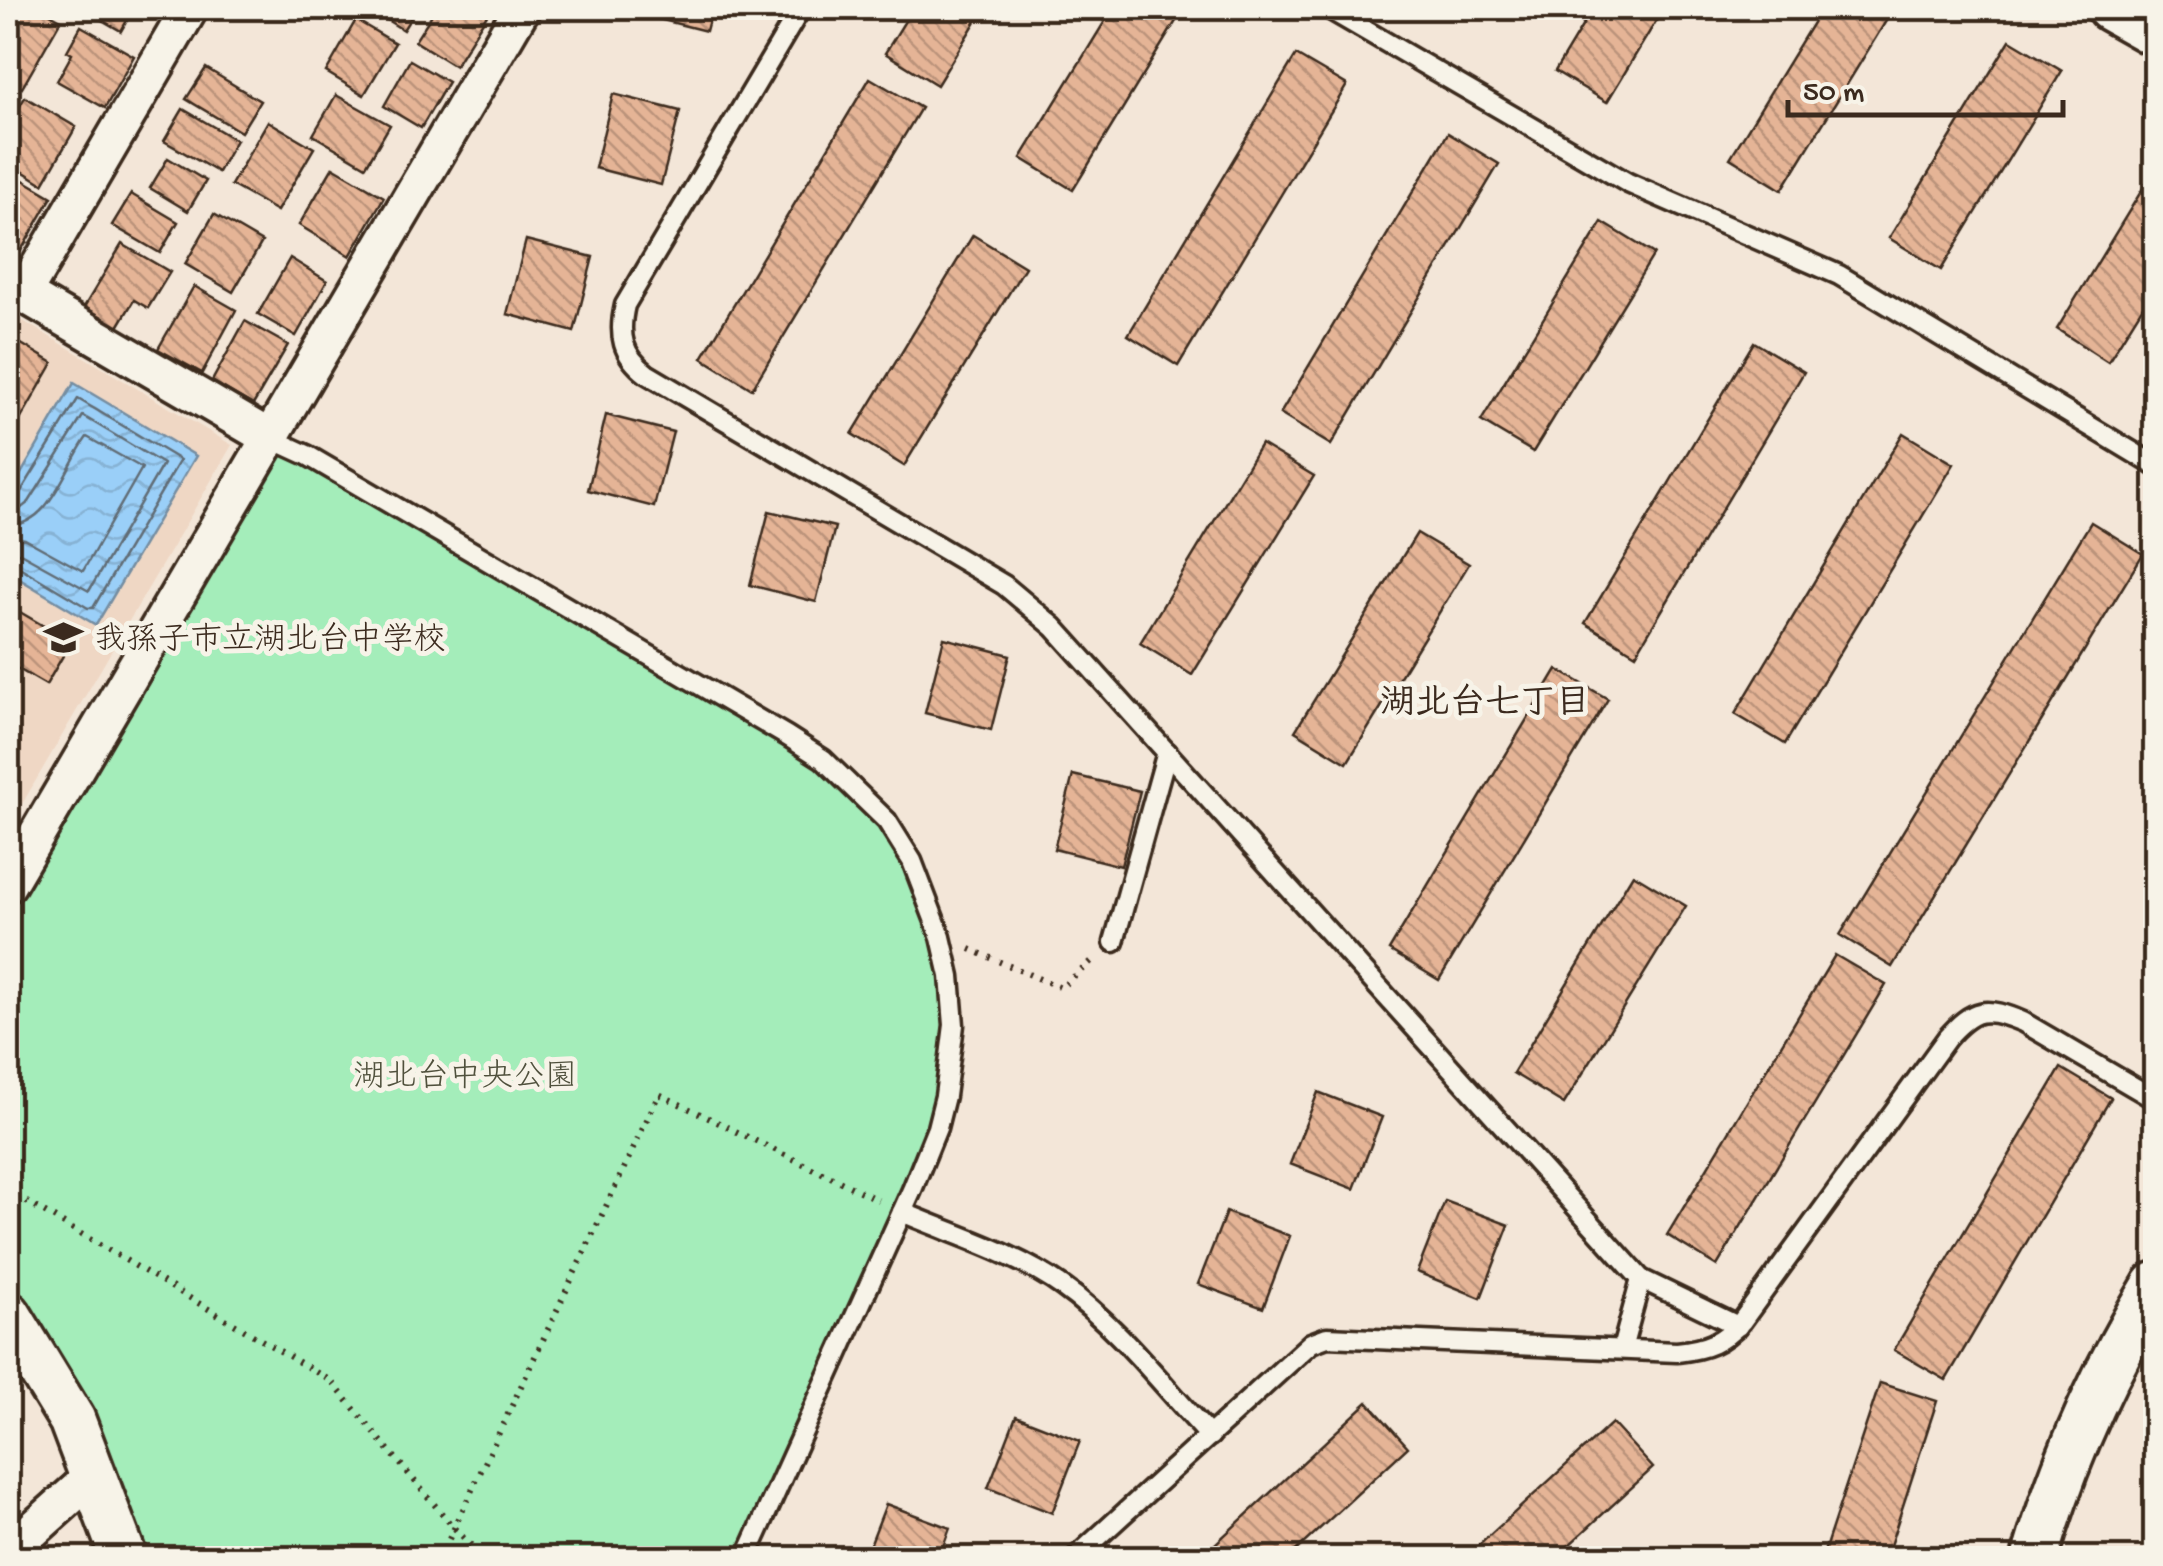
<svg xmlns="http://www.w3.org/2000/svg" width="2163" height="1566" font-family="'Gochi Hand','Klee One',sans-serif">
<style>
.built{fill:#efd7c4}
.park{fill:#a4edba;stroke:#708c6c;stroke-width:2.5}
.water{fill:url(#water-waves);stroke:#748da1;stroke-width:2.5}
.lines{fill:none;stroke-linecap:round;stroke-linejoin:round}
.shore{stroke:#616c75;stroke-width:2.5}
.building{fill:url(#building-back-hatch);stroke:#3b2a1e;stroke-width:2.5}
.service-casing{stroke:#3b2a1e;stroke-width:25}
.minor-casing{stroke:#3b2a1e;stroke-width:42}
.tertiary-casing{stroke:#3b2a1e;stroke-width:52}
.path{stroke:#3b2a1e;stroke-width:6;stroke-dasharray:2.5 8;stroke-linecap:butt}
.service{stroke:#f7f3e8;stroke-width:18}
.minor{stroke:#f7f3e8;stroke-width:35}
.tertiary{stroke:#f7f3e8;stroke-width:45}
.labels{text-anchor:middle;stroke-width:10;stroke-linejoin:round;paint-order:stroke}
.poi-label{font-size:32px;fill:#3b2a1e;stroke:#f7f3e8;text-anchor:start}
.park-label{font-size:32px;fill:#50513d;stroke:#f7f3e8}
.neighbourhood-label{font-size:35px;font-weight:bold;fill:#3b2a1e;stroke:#f7f3e8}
</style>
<defs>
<pattern id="water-waves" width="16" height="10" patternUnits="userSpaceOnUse" patternTransform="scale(2.5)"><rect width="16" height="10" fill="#9acff8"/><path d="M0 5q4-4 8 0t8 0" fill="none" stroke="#86b2d4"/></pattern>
<pattern id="building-back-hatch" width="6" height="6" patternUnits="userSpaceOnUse" patternTransform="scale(2.5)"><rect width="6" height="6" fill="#e5b496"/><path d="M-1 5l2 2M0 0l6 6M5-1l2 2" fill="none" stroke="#bb937a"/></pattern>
</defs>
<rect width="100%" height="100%" fill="#f3e6d8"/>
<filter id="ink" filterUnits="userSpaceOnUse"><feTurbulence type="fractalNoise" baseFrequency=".01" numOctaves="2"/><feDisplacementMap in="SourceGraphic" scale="20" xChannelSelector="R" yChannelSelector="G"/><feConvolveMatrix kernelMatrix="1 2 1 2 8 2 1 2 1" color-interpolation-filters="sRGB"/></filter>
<g filter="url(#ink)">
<path class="built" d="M8,312L232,445L8,828Z"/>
<path class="park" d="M270,438L787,736L887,821L950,976L945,1096L746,1558H124L8,1315V884Z"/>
<path class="water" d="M74,383L196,456L96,625L8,572V496Z"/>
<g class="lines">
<g class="shore">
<path d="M8,499L20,493L78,399L180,460L93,608H88L16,565L8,564"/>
<path d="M8,511L20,509L29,502L83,416L163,464L89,591L22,554L8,551"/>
<path d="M8,526C51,525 65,467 87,437L142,468L83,571L25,539L8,536"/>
</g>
</g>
<g class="building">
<path d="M14,8H39L61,20L22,88L8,80V20Z"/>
<path d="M81,8H134L121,31Z"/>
<path d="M368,8H417L403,30Z"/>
<path d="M436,8H479L488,13L455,66L415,41Z"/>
<path d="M641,8H712L706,31L639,14Z"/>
<path d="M913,8H984L937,85L885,53Z"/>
<path d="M1113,8H1184L1073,190L1021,158Z"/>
<path d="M1593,8H1664L1607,102L1555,71Z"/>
<path d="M1822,8H1894L1782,190L1730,158Z"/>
<path d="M356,20L395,43L364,95L326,72Z"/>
<path d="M81,26L134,56L105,108L57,81L72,54L67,51Z"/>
<path d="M2010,40L2062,71L1941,270L1889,238Z"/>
<path d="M1296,55L1347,85L1178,366L1128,335Z"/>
<path d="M410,60L448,82L421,128L384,106Z"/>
<path d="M206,68L260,101L241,132L186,99Z"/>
<path d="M870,78L921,108L752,389L702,358Z"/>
<path d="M613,94L680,111L661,185L595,168Z"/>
<path d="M336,95L390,125L366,166L313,135Z"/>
<path d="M25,97L76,127L43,184L8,162V127Z"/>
<path d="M183,109L236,140L218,172L164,141Z"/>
<path d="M268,121L314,148L277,211L231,185Z"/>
<path d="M1448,133L1499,164L1331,445L1280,414Z"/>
<path d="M168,158L206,181L188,211L150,188Z"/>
<path d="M333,167L384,197L350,256L299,225Z"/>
<path d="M2156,167V285L2108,362L2057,329Z"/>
<path d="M8,171L52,197L11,268L8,266Z"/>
<path d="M131,194L178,222L160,253L112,225Z"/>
<path d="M214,214L262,242L233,292L185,264Z"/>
<path d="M1602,222L1654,254L1533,452L1481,421Z"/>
<path d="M973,235L1025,267L904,466L852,434Z"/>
<path d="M526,240L593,257L574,332L507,314Z"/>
<path d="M122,244L170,272L148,308L134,300L118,327L84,307Z"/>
<path d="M290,258L327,281L296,336L258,314Z"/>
<path d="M194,286L236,310L202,373L158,349Z"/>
<path d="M245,321L288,345L253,405L212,381Z"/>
<path d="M8,336L53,363L8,441Z"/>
<path d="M1754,342L1804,372L1636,654L1585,623Z"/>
<path d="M606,415L673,432L654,507L588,490Z"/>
<path d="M1903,433L1954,464L1785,744L1735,714Z"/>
<path d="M1261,444L1314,476L1192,675L1140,643Z"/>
<path d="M769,511L835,527L816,602L750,585Z"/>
<path d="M2091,522L2143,554L1892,967L1840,935Z"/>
<path d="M1417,533L1469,564L1347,763L1295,731Z"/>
<path d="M8,605L71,642L46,685L8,663Z"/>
<path d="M944,638L1010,655L991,730L925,713Z"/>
<path d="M1557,669L1608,699L1439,980L1389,950Z"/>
<path d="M1073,775L1140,791L1121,866L1054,849Z"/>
<path d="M1633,874L1686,906L1564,1104L1513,1073Z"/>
<path d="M1835,955L1886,985L1717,1266L1667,1235Z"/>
<path d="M2061,1068L2111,1098L1946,1380L1894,1350Z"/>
<path d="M1318,1092L1382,1117L1354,1189L1290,1164Z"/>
<path d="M1445,1201L1509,1225L1481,1298L1417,1272Z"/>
<path d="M1226,1212L1290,1236L1263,1308L1198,1284Z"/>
<path d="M1880,1383L1937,1401L1886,1558H1822Z"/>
<path d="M1368,1402L1408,1447L1288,1558H1200Z"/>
<path d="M1016,1416L1080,1441L1052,1513L988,1488Z"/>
<path d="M1612,1423L1653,1468L1555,1558H1465Z"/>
<path d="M886,1504L950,1528L939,1558H865Z"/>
</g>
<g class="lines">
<defs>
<g id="service">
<path d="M801,8L625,305C618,335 622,355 647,374L1004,585L1054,627L1641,1279L1738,1326"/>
<path d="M1327,8L1628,183L1839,275L2156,466"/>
<path d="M270,438L307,455L787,736L823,759L887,821L912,861L941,937L950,976L954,1025L945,1096L937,1128L912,1190L746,1558"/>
<path d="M1114,942L1167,752"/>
<path d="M902,1212C955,1235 1016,1253 1063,1287C1119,1327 1163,1386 1210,1436"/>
<path d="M1622,1349L1641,1279"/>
<path d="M1075,1558L1311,1343L1327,1337L1677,1352C1706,1349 1722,1343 1742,1321L1947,1038C1973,1008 1986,1006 2023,1022L2156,1100"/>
</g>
<g id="minor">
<path d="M8,285L270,438"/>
<path d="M23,294L190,8"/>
<path d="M8,884L522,8"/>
<path d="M8,1552L93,1476"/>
</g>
<g id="tertiary">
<path d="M2110,8L2156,34"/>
<path d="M8,1315L72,1420L124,1558"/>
<path d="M2035,1558C2063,1462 2104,1371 2156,1285"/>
</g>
</defs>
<use href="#service" class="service-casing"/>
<use href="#minor" class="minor-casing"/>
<use href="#tertiary" class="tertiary-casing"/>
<g class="path">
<path d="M970,949L1061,988L1094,959"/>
<path d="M8,1191L331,1381L454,1528L484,1558"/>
<path d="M440,1558L659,1094L878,1200"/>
</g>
<use href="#service" class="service"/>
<use href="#minor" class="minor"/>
<use href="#tertiary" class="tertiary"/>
</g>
</g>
<defs>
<symbol id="school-bare" viewBox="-9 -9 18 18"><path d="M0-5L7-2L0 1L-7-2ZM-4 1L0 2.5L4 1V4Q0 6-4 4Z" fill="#3b2a1e" stroke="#f7f3e8" stroke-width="2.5" paint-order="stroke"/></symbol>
</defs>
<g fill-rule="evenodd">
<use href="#school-bare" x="36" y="610" width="55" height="55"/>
</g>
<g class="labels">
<g class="poi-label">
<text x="94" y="648">我孫子市立湖北台中学校</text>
</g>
<g class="park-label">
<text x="465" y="1085">湖北台中央公園</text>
</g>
<g class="neighbourhood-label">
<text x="1485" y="712">湖北台七丁目</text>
</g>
</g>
<rect width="2163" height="1566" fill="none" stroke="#f7f3e8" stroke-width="40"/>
<rect x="20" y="20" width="2123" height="1526" fill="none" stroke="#3b2a1e" stroke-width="4" filter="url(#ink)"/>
<path d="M1788 100v15h275v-15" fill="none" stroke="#3b2a1e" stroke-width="5"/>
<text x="1803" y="100" font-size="30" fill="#3b2a1e" stroke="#f7f3e8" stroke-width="8" paint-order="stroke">50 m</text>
</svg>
